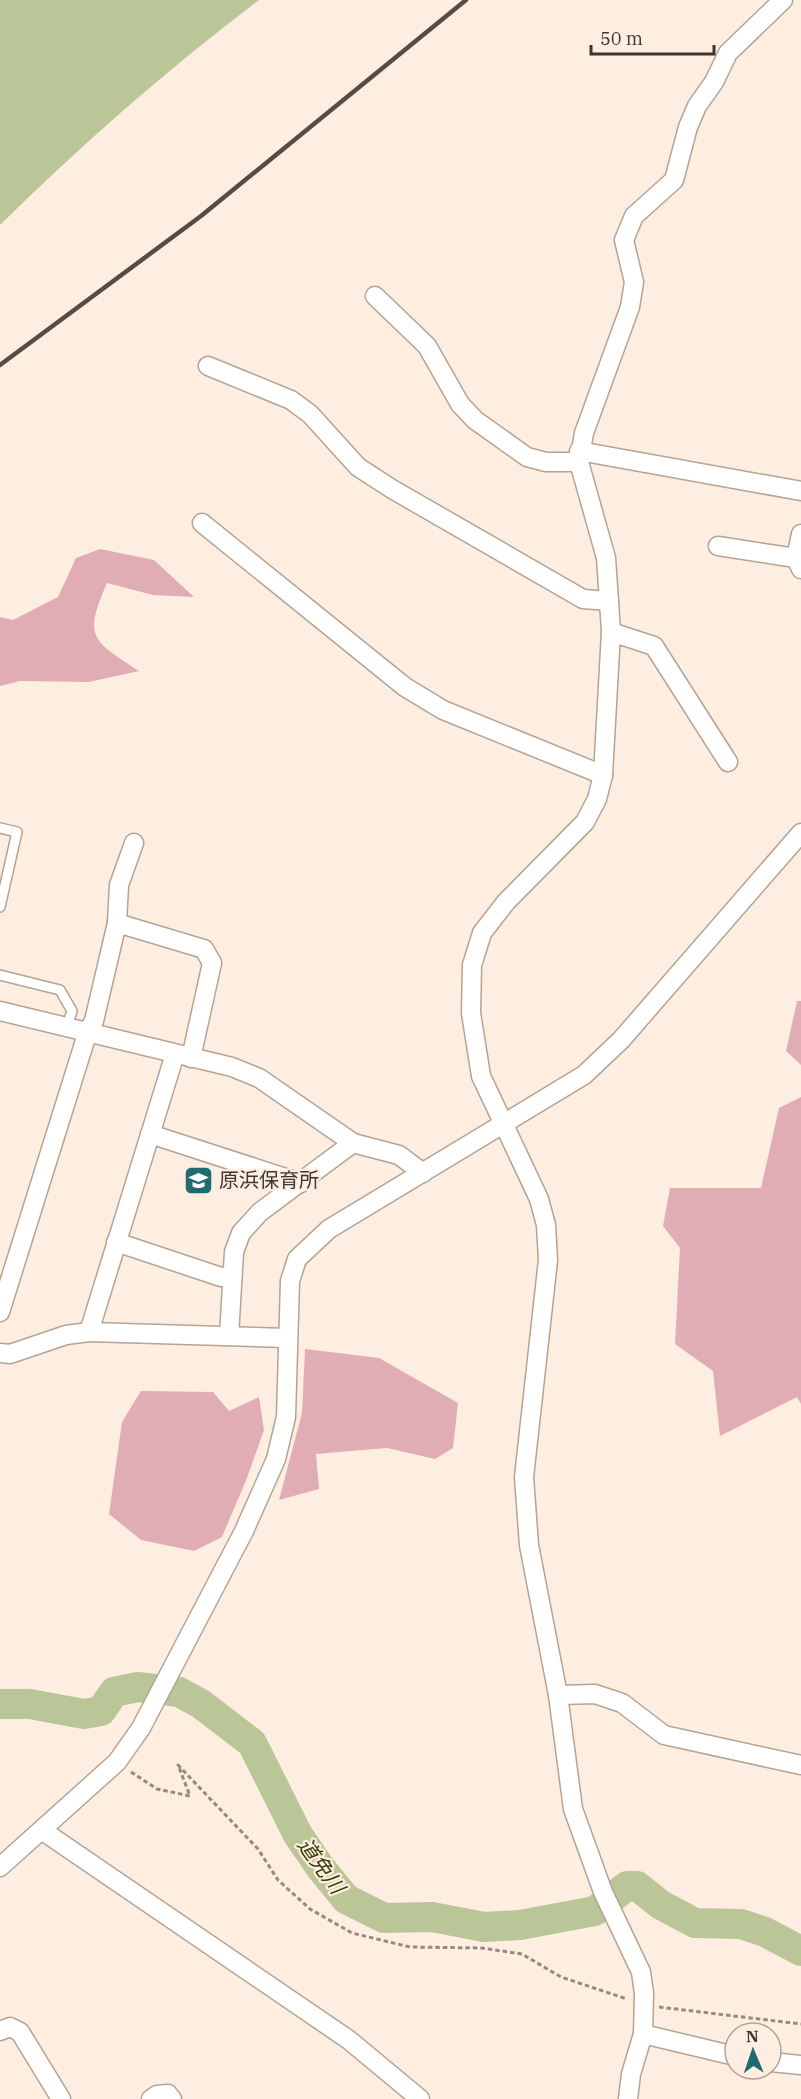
<svg xmlns="http://www.w3.org/2000/svg" width="801" height="2099" font-family="'IBM Plex Serif','Noto Sans JP',serif">
<style>
.forest{fill:#e1adb4}
.water{fill:#bac598}
.lines{fill:none;stroke-linecap:round;stroke-linejoin:round}
.river{stroke:#bac598;stroke-width:30}
.lane-casing{stroke:#b5a393;stroke-width:12}
.street-casing{stroke:#b5a393;stroke-width:21}
.path{stroke:#958980;stroke-width:3;stroke-dasharray:4.5 3;stroke-linecap:butt}
.lane{stroke:#fff;stroke-width:9}
.street{stroke:#fff;stroke-width:18}
.rail{stroke:#554c45;stroke-width:4.5}
.labels{text-anchor:middle;stroke-width:4.5;stroke-linejoin:round;paint-order:stroke}
.poi-label{font-size:20px;fill:#3e3630;stroke:#feeee1;text-anchor:start}
.water-label{font-size:21px;font-style:italic;fill:#353e09;stroke:#feeee1}
</style>
<rect width="100%" height="100%" fill="#feeee1"/>
<g class="forest">
<path d="M100,549L154,560L194,597L153,595L107,583C83,638 92,640 139,671L89,682L20,681L0,686V617L13,620L58,597L76,558Z"/>
<path d="M797,1001H801V1065L786,1051Z"/>
<path d="M801,1097V1404L797,1397L720,1436L713,1371L675,1344L680,1248L663,1226L670,1188H761L779,1108Z"/>
<path d="M305,1349L379,1358L458,1403L453,1448L435,1459L387,1448L316,1454L319,1489L279,1500L302,1413Z"/>
<path d="M141,1391L213,1392L229,1411L259,1397L264,1430L247,1478L222,1537L194,1551L141,1540L109,1514L122,1422Z"/>
</g>
<path class="water" d="M0,0H259C168,69 81,145 0,225Z"/>
<g class="lines">
<path class="river" d="M0,1704H30L84,1714L101,1711L114,1692L138,1687L179,1692L201,1704L252,1743L298,1835L320,1867L346,1899L384,1918L432,1917L484,1927L520,1925L595,1911L627,1886H637L661,1905L695,1923L741,1924L765,1932L801,1951"/>
<defs>
<g id="lane">
<path d="M0,828L17,832L0,907"/>
<path d="M0,975L60,990L72,1011L67,1026"/>
</g>
<g id="street">
<path d="M375,296L427,346L460,404L475,420L527,457L546,462H579"/>
<path d="M208,366L291,400L310,414L358,467L392,489L583,599L609,601"/>
<path d="M579,451L801,491"/>
<path d="M202,523L405,687L443,710L603,775"/>
<path d="M718,546L796,558L801,569"/>
<path d="M796,558L801,534"/>
<path d="M611,632L654,646L728,762"/>
<path d="M117,923L204,949L212,963L191,1058"/>
<path d="M0,1011L232,1067L259,1078L353,1143L399,1155L423,1173"/>
<path d="M150,1134L301,1183"/>
<path d="M116,1242L221,1277L232,1276"/>
<path d="M0,1312L88,1031L94,1021L117,923L119,885L134,843"/>
<path d="M89,1332L175,1054"/>
<path d="M229,1336L234,1252L241,1233L260,1212L353,1143"/>
<path d="M0,1353L10,1354L66,1335L89,1332L287,1338"/>
<path d="M558,1695L595,1694L622,1703L664,1735L801,1765"/>
<path d="M43,1831L349,2040L420,2099"/>
<path d="M0,1867L117,1762L141,1728L244,1531L276,1459L286,1417L290,1281L297,1259L329,1229L584,1075L621,1040L801,833"/>
<path d="M0,2031L10,2027L20,2032L61,2099"/>
<path d="M643,2034L735,2056"/>
<path d="M771,2062L801,2065"/>
<path d="M151,2099L157,2095L168,2094L172,2099"/>
<path d="M628,2099L631,2074L643,2034L644,1993L641,1972L603,1892L573,1809L558,1695L529,1545L524,1477L548,1260L546,1225L539,1199L481,1076L471,1013L472,965L482,933L506,902L585,822L597,799L603,775L611,632L609,601L606,558L579,462L584,433L630,307L634,282L624,240L634,216L674,180L688,127L697,106L714,82L728,53L783,0"/>
</g>
</defs>
<use href="#lane" class="lane-casing"/>
<use href="#street" class="street-casing"/>
<g class="path">
<path d="M131,1772L157,1789L190,1796L178,1765L258,1849L278,1880L310,1909L352,1933L410,1947L482,1948L522,1954L561,1977L627,1999"/>
<path d="M659,2007L801,2024"/>
</g>
<use href="#lane" class="lane"/>
<use href="#street" class="street"/>
<path class="rail" d="M0,365L201,216L466,0"/>
</g>
<defs>
<symbol id="school-square" viewBox="-11 -11 22 22"><rect x="-9" y="-9" width="18" height="18" rx="4" fill="#1f6b70" stroke="#feeee1"/><path d="M0-5L7-2L0 1L-7-2ZM-4 1L0 2.5L4 1V4Q0 6-4 4Z" fill="#fff"/></symbol>
</defs>
<g fill-rule="evenodd">
<use href="#school-square" x="182" y="1164" width="33" height="33"/>
</g>
<g class="labels">
<g class="poi-label">
<text x="219" y="1187">原浜保育所</text>
</g>
<g class="water-label">
<text transform="translate(321 1866) rotate(54)" y="7">道免川</text>
</g>
</g>
<g transform="translate(753 2051) rotate(358)"><circle r="28" fill="#feeee1" stroke="#b1a49a" stroke-width="1.5"/>
<path d="M0-4.5L10 22L0 15L-10 22Z" fill="#1f6b70"/>
<text y="-9" font-size="16" font-weight="bold" text-anchor="middle" fill="#3e3630">N</text>
</g>
<path d="M591 45v9h123v-9" fill="none" stroke="#3e3630" stroke-width="3"/>
<text x="600" y="45" font-size="18" fill="#3e3630" stroke="#feeee1" stroke-width="4.5" paint-order="stroke">50 m</text>
</svg>
